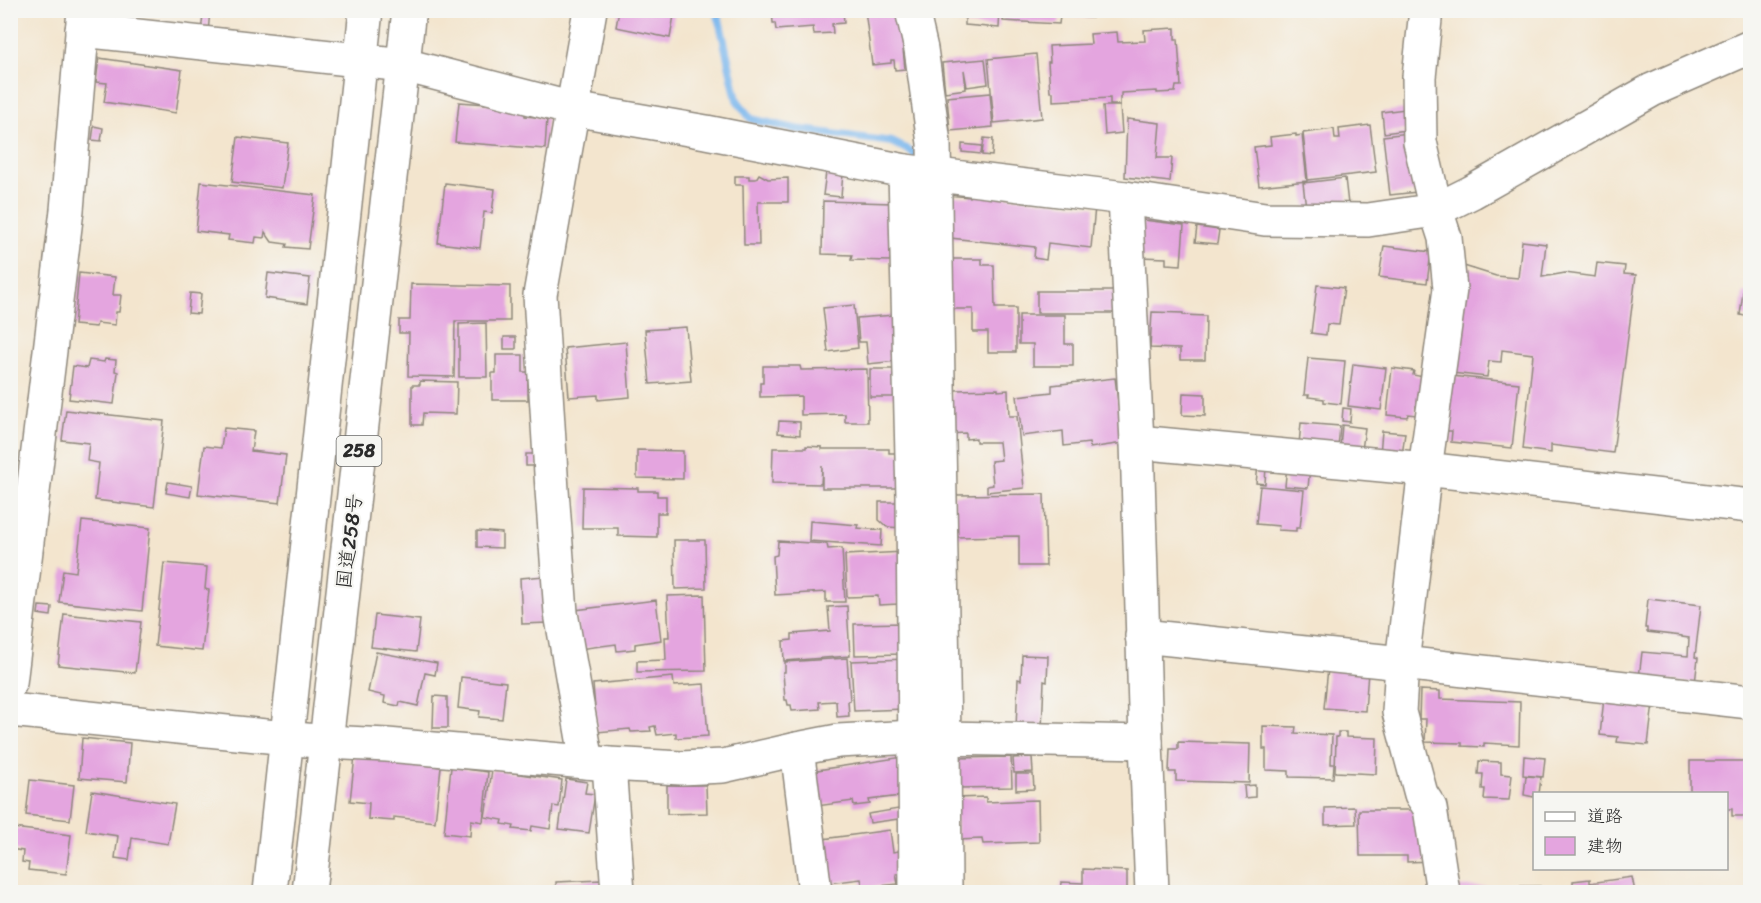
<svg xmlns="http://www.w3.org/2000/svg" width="1761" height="903" font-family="Sriracha,'Klee One',sans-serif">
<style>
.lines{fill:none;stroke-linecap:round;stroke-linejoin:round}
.stream{stroke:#7cb7ed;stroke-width:8}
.building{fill:#e4a5df}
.minor-casing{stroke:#8f887c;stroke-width:36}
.highway-casing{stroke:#8f887c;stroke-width:36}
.minor{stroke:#fff;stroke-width:33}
.highway{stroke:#fff;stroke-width:33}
.labels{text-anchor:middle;stroke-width:4.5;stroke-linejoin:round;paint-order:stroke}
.shield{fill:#f6f6f2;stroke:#686867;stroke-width:1.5}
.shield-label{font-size:18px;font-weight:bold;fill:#2b2b2b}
.street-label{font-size:20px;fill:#2b2b2b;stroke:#f6f6f2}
</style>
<rect width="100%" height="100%" fill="#f6f6f2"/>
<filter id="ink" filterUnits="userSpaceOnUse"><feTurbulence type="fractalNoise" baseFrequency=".0167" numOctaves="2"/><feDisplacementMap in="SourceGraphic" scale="12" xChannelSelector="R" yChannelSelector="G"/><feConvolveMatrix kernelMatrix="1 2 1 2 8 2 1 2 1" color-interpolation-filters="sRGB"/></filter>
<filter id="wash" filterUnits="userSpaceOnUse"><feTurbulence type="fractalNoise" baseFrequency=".008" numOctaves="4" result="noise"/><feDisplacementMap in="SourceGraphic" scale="24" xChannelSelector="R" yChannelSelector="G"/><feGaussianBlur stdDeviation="1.35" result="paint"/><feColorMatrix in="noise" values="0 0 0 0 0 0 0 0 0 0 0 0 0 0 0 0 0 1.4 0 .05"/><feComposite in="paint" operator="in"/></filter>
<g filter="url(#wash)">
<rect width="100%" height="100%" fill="#f3e5ce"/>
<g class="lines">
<path class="stream" d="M717,10L737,100L751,119L795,129L892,142L914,153L916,166"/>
</g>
<g id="blocks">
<g class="building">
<path d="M206,10H210L208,33L201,32L203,15L206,16Z"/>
<path d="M619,10H675L670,38L616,27Z"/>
<path d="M772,10H843L844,23L832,24L833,33L814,34L813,27L776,30L775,23H773Z"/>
<path d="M865,10H899L905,69L895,70L894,60H891V63L872,65Z"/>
<path d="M935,10H1000L999,28L965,25V14L935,12Z"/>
<path d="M1004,10H1092V18L1060,16L1059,24L1003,21Z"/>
<path d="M1175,28V39H1178L1181,86H1176L1175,92L1157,93V91L1121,93V97H1120V105H1110V98L1053,101V92H1050L1048,62H1050L1049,46L1091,44L1090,34L1117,32L1118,42L1145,41L1144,30Z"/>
<path d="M1036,54L1042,118L994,123L988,59Z"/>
<path d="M99,58L182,70L176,113L104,102L107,83L96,82Z"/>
<path d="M985,59L988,84L967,87L964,70L966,89L945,92L942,63Z"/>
<path d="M990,93L993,127L950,131L947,97Z"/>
<path d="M459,102L514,106L525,111V116L547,118L545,149L455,142Z"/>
<path d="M1103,106H1120L1122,133L1105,135Z"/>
<path d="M1405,109L1407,130L1384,133L1382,112Z"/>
<path d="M1127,119L1160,123L1157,158H1172L1170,182L1125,177Z"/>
<path d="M1370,125L1376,172L1308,180L1303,133L1334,129L1335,139H1340L1339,129Z"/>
<path d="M94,126L103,128L101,141L92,140Z"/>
<path d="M1409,133L1417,192L1390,195L1383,136Z"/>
<path d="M1296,134V136L1302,135L1307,181L1259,186L1254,147L1271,145L1270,137Z"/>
<path d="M238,137L288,143L282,188L232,182Z"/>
<path d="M984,138L993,139L992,156L982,155Z"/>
<path d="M962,144L982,146L981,154L962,152Z"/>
<path d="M826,172L843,173L841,197L823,195Z"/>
<path d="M759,174L768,179L788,178V202H758L759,245H744L743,185H735V176H749V179H756Z"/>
<path d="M1345,178L1348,204L1306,208L1303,183Z"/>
<path d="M201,182L315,195L308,249L286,247L287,244L272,242L265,232L264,238L256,237L255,243L228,240L229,235L196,231Z"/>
<path d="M445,183L495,189L492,213L484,212L480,248L438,243Z"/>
<path d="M970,192L1095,207L1091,248L1048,243L1046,260L1034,258L1035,247L941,237L945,195L970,197Z"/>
<path d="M823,201L892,203L890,261L851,260L852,255L822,254Z"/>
<path d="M1143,220L1184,225L1181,265L1166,264V258L1140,257Z"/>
<path d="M1197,227L1219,230L1217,244L1195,242Z"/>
<path d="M1522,241L1546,244L1542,277L1565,273L1595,277L1597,263L1625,266L1624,274L1636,275L1613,453L1551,445V453L1523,449L1533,354L1502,350L1501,362L1489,361L1487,377L1452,373L1464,266L1496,276L1518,278Z"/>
<path d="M1384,246L1431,252L1427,283L1379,277Z"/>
<path d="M939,259H982V265H994L995,308H1016V352H988V332H973V309H939Z"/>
<path d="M79,273L115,277L113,295H121L119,312H116L115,325L97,323L96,327L74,325Z"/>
<path d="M268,273L310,278L307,304L265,298Z"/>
<path d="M411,284L510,286V321H455L454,377L408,376L409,333H399V320H410Z"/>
<path d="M1317,285L1344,288L1339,325L1327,324L1326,335L1311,333Z"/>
<rect x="1037" y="291" width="78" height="22"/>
<path d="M1743,292L1750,293V317L1740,315Z"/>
<path d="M190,293L201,294L199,314L188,313Z"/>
<path d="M854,305L858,348L828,352L823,308Z"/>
<path d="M1152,312L1183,313V315L1206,316L1205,360H1180V349L1150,348Z"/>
<path d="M894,315L897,361L868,364L866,342H859L857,318Z"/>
<path d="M1019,315H1065V344H1073V366H1033V344H1019Z"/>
<path d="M486,323L487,377H459V324Z"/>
<path d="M686,327L691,381L650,384L645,330Z"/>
<rect x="504" y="337" width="12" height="12"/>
<path d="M626,342L630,397L598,400V395L569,397L565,348Z"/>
<path d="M496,355H523V372H528V400H492V373H496Z"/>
<path d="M1308,358L1345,361L1341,404L1324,402V399L1308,397L1309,395H1304Z"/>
<path d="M105,359L116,360L115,371L118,372L114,404L69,399L73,366L87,368L89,360L104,362Z"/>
<path d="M1353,364L1386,368L1381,410L1348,406Z"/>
<path d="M763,366H800L801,370L867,369L868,422H845V414L801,415V396L760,397V383H763Z"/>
<path d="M1392,368L1414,371L1413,375L1424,377L1421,407L1416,406V415L1408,414L1407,417L1387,415Z"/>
<rect x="870" y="369" width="29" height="28"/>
<path d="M1451,376L1519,383L1512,448L1451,442L1452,431H1445Z"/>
<path d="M1115,378L1123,443L1090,448L1089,443L1064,446L1063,431L1022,436L1017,396L1052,392V385Z"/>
<path d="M420,381L457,382L456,414L423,413L422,425H412V385H420Z"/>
<path d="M954,387L955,390L998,389V391L1008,390L1009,416H1017L1024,488L987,492V486L993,485L991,461L1001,460L999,442H976V438L966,439V433L945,434Z"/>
<path d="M1183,393L1205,394V416L1182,415Z"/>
<path d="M1343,408L1351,409L1350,422L1342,421Z"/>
<path d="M66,410L164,421L154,507L95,500L99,463L87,461L89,443L62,440Z"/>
<path d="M779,421L800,422V435L778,433Z"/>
<path d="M1301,423L1340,426L1338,448L1299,444Z"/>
<path d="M1342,425L1365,428L1362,450L1340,448Z"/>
<path d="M224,428L254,431L251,451L286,455L280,503L198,494L204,446L221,448Z"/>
<path d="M1382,431L1405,433L1402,456L1380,454Z"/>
<path d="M806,446L822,447V449H889V453H904V488H822V466L821,484L772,483L773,448H806Z"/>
<path d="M637,450L683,451V479L637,478Z"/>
<rect x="526" y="454" width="12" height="12"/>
<path d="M1287,465L1310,467L1308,488L1285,486Z"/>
<path d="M1258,466H1266L1265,484L1256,483Z"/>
<path d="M168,482L192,486L190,497L166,493Z"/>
<path d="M1260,486L1304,490L1300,528H1296V531L1278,530L1279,526L1256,524Z"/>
<path d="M583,487L638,488V491H657V496H666V513H657V537L618,536V528H582Z"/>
<path d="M1044,494L1046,566H1019V536L954,537V495Z"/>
<path d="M879,502H904V528L887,527L879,520Z"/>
<path d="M82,521L150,528L142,611L59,602L63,570L76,572Z"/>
<path d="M810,521L858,525L857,528L882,530L881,546L809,541Z"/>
<path d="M477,531L502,533V548L477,547Z"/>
<path d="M674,540H705L706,588L675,589Z"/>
<path d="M778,541L827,544L828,549L842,548L845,602H826V592L775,595L773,556L777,555Z"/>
<path d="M904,552L898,604L879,605L878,596L847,597L845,555Z"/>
<path d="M164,563L207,567L205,589L209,590L202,651L155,646Z"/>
<path d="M545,576L548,623L522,624L520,578Z"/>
<path d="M704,595L706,671L637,672V661L666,660L665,637H669L667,596Z"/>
<path d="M1648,599L1701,605L1695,657L1698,658L1695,683L1639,678L1642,652L1688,656L1689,638L1682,637V636L1647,632V628H1645Z"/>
<path d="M656,600L661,640L635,644V649L617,651L616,644L579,649L575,610Z"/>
<path d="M39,606L52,607L51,616L38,614Z"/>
<path d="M847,606L850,656L784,661L783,641L792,640V634L830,631L828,607Z"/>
<path d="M64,614L141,622L135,673L58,665Z"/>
<path d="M375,615L420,620L416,652L371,647Z"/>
<path d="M904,623L905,654L855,655L854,624Z"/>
<path d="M376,652L437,663L435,675L425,673L418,706L400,702L399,706L384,703L385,696L368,692Z"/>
<path d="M1022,655L1048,656L1047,682L1044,681L1042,729L1016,728L1018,679L1021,680Z"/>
<path d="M847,658L850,701H848L849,716L837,717L836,701L819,702L820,709L792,711L791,705H788L787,700H785L783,672H785V662Z"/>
<path d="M908,659L904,709L854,711L851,661Z"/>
<path d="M1328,668L1368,672L1365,711L1324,708Z"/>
<path d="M461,677L506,682L502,719L479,717L480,711L458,708Z"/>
<path d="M673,677L674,686L704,684L708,736L676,738V733L657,735L655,726L650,727L651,731L631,732L630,729L597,732L593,684Z"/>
<path d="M1420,690L1440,691V699L1520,702L1519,745L1484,743V747L1462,746V743L1425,742L1426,719H1419Z"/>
<path d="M434,696L447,697V708H448V728H433Z"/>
<path d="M1604,698L1653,703L1648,745L1617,742L1618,737L1600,735Z"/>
<path d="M1263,726L1296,727L1295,733L1332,735L1331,764H1334L1333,778L1289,777V771L1266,770V749H1263Z"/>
<path d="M1338,732H1346V737L1377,738L1376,774L1335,772L1336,737H1338Z"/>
<path d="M82,738L130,743L127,782L79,778Z"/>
<path d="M1178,742L1250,744L1249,783L1176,781V772H1169L1170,749H1178Z"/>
<path d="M355,756L441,767L435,822L394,817V821L368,819L369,803L350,801Z"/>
<path d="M1524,756L1545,758L1543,777L1523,775Z"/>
<path d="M903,757L908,795L869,800L870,804L854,806L853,801L817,806L811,771Z"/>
<path d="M1011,757L1012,787L956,788V758Z"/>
<path d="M1032,757L1033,772L1014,773L1013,758Z"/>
<path d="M1479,761L1501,762V774L1512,775L1509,800L1484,799L1485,789H1482L1483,774H1478Z"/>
<path d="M1690,761H1750V816H1732V809H1726V794H1690Z"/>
<path d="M451,767L488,772L483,822L471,820L470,836L444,833Z"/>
<path d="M492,770L562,780L559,807L553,806L550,829L532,826L531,831L513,829L514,826L502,824L503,820L485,817Z"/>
<path d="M1016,774H1033L1034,789L1016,790Z"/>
<path d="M1526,776L1541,777L1539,794H1534V797L1524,795Z"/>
<path d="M566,779L587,782L585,793L595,794L589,833L559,829Z"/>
<path d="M30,780L74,785L70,820L26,815Z"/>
<path d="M667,785H706L707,813L667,814Z"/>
<path d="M1255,785V797L1245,798L1244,786Z"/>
<path d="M92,791L175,804L168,844L132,838L129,860L115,858L118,836L86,831Z"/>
<path d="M986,797V802L1038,800L1039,842L983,844L982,839L957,840L955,798Z"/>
<path d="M1355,807L1356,824L1325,825V808Z"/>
<path d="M904,808L905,818L870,823L868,814Z"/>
<path d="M1359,810H1421L1432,861L1407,862V856H1360Z"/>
<path d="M13,828L71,835L66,874L28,870L29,863L22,862L23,851L10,849Z"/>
<path d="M890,830L893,852L905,850L901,873L896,874L898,884L863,888L861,879L829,883L823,839Z"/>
<path d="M1083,869L1127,871V892H1060L1061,882L1083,883Z"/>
<path d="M1632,877L1635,892H1555L1554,888L1573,885V881L1590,879V883Z"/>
<path d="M601,880V892H556V882Z"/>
<path d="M1540,886V892H1453V887Z"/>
</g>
</g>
</g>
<g filter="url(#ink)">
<use href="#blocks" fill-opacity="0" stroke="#8f887c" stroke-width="1.5"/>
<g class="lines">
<defs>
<g id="minor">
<path d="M1426,10L1419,77L1420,142L1436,210L1445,238L1450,289L1425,469L1402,663L1399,712L1421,794L1430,808L1443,892"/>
<path d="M82,30L404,65L573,109L706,132L905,171L1125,198L1265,219L1368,220L1436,210L1472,192L1652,90L1750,47"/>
<path d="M905,171L913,497L916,892"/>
<path d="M1125,198L1137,442L1146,742L1152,892"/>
<path d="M1137,442L1425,469L1750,506"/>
<path d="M1142,636L1402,663L1750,702"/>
<path d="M10,683L67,210L84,10"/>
<path d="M10,710L326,742L387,745L609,764L681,768L723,766L797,749L815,892"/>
<path d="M797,749L838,741L914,737L944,738L934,143L921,49L912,10"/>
<path d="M587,762L561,613L552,490L540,295L590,10"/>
<path d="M609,764L618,892"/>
<path d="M945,892L944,738L1146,742"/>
</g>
<g id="highway">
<path d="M270,892L366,10"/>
<path d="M309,892L409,10"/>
</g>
</defs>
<use href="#minor" class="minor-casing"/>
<use href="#highway" class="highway-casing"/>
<use href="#minor" class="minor"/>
<use href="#highway" class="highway"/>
</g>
</g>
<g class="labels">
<rect class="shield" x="336.5" y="436" width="45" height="30" rx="4.5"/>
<g class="shield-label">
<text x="359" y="457">258</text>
</g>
<g class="street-label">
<text transform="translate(349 541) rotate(-83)" y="7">国道258号</text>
</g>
</g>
<rect width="1761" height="903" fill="none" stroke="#f6f6f2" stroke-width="36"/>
<rect x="1533" y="792" width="195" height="78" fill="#f6f6f2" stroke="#a5a5a2" stroke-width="1.5"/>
<rect x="1545" y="812" width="30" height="9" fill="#ffffff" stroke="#a5a5a2" stroke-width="1.5"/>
<text x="1587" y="822" font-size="18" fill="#2b2b2b">道路</text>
<rect x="1545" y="837" width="30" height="18" fill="#e4a5df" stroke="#a5a5a2" stroke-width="1.5"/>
<text x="1587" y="852" font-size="18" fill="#2b2b2b">建物</text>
</svg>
